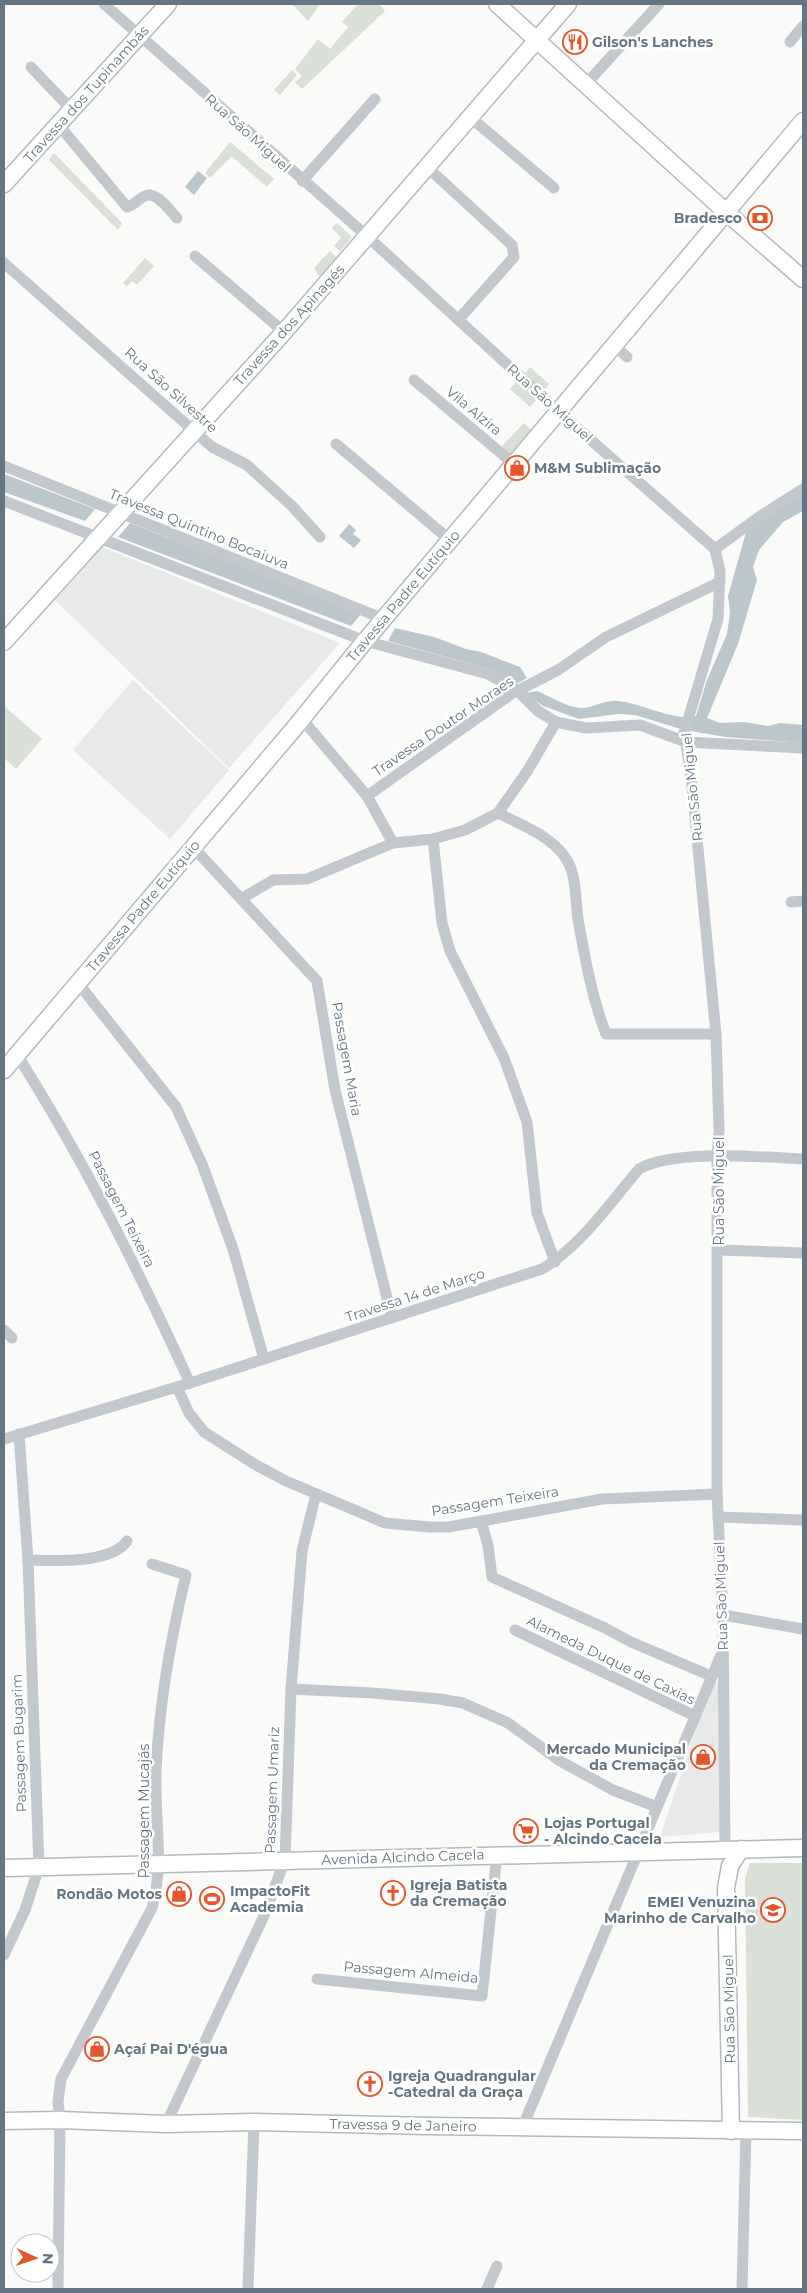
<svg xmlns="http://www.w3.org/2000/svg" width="807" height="2293" font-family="Montserrat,sans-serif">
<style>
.built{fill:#e8e9e9}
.green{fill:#dadfd7}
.water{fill:#bbc7cb}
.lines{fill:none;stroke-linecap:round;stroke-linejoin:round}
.secondary-casing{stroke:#b3babf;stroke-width:19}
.street{stroke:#c3c8cc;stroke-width:11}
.secondary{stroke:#fff;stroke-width:16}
.street-bridge{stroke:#c3c8cc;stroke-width:11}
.labels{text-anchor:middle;stroke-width:5;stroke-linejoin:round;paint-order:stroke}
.poi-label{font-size:14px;font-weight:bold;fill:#657683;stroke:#fff;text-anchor:start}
.street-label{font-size:14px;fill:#657683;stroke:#fff}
</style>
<rect width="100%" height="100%" fill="#fafaf8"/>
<g class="built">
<path d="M102,547L340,643L229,768L55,600Z"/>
<path d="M133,680L229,770L170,839L73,750Z"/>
<path d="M712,1681L719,1683L720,1832L660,1837Z"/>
</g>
<g class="green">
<path d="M292,4H320L308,21Z"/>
<path d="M358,4H379L385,11L302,89L295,82L302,76L295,69L318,39L330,49L348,27L342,22Z"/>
<path d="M292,70L297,75L280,95L274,90Z"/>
<path d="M230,142L274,179L267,187L229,154L231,157L210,178L205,173Z"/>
<path d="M54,153L122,223L118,230L49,160Z"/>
<path d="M337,223L352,237L340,251L334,246L341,238L332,228Z"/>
<path d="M330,251L340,261L325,276H319L314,268Z"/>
<path d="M145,258L154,266L137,285L132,281L127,286L123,283Z"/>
<path d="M530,367L549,384L541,394L522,377Z"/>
<path d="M518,380L538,398L530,407L510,389Z"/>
<path d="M524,423L536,435L512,460L500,448Z"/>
<path d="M4,706L42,739L16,769L4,758Z"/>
<path d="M750,1863H803V2120L748,2117L745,1878Z"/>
</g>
<g class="water">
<path d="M198,171L207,178L194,195L185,187Z"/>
<path d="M4,474L95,509L85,521L4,492Z"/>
<path d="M803,493V511L783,522L759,550L753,567L757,580L738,644L707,718L720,723L744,722L768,726L780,723L803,725V743L726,737L690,731V717L696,716L707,680L727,634L730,613L728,596L747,529Z"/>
<path d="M130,523L361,614L351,626L118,537Z"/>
<path d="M349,524L356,530L353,534L361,540L354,548L339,536Z"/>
<path d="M395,628L434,637L466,649L481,652L520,667L527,678L516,684L490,669L388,641Z"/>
<path d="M537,691C550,696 566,707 581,708C593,708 606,699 619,701C641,704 661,715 683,717L681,729L635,715L618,714L579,719L543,706L525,693Z"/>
</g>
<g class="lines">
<defs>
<g id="secondary">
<path d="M497,4L726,212L803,279"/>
<path d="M4,184L168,4"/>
<path d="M4,642L284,332L568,4"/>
<path d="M4,1070L292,731L365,641L803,121"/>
<path d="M4,1868L803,1848"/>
<path d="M4,2121L60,2120L166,2124L254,2122L428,2126L803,2131"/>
<path d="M731,2131L726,1888L730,1866L741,1849"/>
</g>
</defs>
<use href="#secondary" class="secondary-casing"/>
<g class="street">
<path d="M104,4L368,237L559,412L715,549L720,571L718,619L684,733L691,776L716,1034L719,1130L717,1156V1494L723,1615L725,1849"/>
<path d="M790,42L803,26"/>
<path d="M31,67L71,109"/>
<path d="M586,84L659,4"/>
<path d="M470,117L554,188"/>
<path d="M58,124L127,207C135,205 138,199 145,196C156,190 170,211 177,218"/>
<path d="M427,167L512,245L514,257L459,319"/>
<path d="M302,181L375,99"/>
<path d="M195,256L284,332"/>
<path d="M4,263L212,447L247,465L292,506L320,537"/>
<path d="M614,345L627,357"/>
<path d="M414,380L514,464"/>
<path d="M336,444L450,540"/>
<path d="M4,466L384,619"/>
<path d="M4,501L365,641L488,674L517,690L538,711L556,722L586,728L640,725L686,742L803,748"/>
<path d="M715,549L762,515L803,489"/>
<path d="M523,688L558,670L606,637L720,582"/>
<path d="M302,719L367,796L393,843"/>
<path d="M367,796L517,690"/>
<path d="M498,813C522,825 549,835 565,857C577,873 575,900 578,919C585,958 592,998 606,1034H716"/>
<path d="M433,839L442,923L450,951L504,1058L527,1122L537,1213L555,1262"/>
<path d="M193,847L317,981L335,1090L392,1318"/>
<path d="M241,899L273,880L307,879L393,843L433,839L465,830L498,813L528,770L556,722"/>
<path d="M791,902L803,901"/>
<path d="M78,983L176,1107L202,1164L233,1249L264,1359"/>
<path d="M17,1055C84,1160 138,1270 190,1383"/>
<path d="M719,1250L803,1253"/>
<path d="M4,1330L12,1338"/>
<path d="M177,1387L189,1413L204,1432L256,1465L286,1481L385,1523L429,1527H449L602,1499L717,1494"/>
<path d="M4,1439L190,1383L542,1269C581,1246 610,1203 639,1169C673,1149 762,1157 803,1159"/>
<path d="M718,1517L803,1520"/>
<path d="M481,1521L488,1545L492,1577L605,1628L631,1642L711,1676"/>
<path d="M28,1560C53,1561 111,1564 127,1541"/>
<path d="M723,1615L803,1629"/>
<path d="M515,1630L695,1716"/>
<path d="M291,1689L373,1693L440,1699L463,1703L508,1723L560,1761L613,1790L657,1807"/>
<path d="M4,1955L25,1910L39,1867L28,1560L19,1434"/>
<path d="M317,1979L482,1996L497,1854"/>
<path d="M166,2124L263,1918L285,1860L291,1689L302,1551L316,1494"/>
<path d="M523,2126L721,1655"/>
<path d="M58,2289L60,2120L58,2101L61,2079L152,1908C165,1862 154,1818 156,1771C159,1703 170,1641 186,1575L152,1564"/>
<path d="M248,2289L254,2122"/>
<path d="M487,2289L497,2266"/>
<path d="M742,2289L746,2131"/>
</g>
<use href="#secondary" class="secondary"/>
<path class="street-bridge" d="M518,691L523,688"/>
</g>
<defs>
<symbol id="restaurant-ring" viewBox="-11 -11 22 22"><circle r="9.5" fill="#fff" stroke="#e4572e" stroke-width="1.5"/><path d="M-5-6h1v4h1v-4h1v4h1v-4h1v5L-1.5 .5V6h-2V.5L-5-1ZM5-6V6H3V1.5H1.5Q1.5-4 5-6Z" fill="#e4572e"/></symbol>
<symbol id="bank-ring" viewBox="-11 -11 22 22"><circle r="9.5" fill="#fff" stroke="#e4572e" stroke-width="1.5"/><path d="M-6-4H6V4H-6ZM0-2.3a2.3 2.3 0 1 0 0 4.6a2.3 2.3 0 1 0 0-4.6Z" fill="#e4572e"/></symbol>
<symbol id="shop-ring" viewBox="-11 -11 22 22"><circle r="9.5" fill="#fff" stroke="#e4572e" stroke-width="1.5"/><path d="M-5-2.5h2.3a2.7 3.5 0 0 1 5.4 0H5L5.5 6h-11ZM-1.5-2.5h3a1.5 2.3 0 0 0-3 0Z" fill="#e4572e"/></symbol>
<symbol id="supermarket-ring" viewBox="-11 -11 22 22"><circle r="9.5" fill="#fff" stroke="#e4572e" stroke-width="1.5"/><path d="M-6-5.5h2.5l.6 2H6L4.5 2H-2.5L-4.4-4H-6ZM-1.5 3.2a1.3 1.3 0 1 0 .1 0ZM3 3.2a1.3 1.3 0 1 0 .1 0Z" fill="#e4572e"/></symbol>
<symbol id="church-ring" viewBox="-11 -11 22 22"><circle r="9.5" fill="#fff" stroke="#e4572e" stroke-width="1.5"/><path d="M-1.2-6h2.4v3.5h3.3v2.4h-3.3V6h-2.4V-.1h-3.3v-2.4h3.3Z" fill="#e4572e"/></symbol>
<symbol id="stadium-ring" viewBox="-11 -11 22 22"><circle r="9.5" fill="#fff" stroke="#e4572e" stroke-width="1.5"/><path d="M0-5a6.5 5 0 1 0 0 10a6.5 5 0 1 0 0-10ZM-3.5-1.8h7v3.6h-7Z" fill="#e4572e"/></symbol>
<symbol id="school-ring" viewBox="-11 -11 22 22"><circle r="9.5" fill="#fff" stroke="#e4572e" stroke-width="1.5"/><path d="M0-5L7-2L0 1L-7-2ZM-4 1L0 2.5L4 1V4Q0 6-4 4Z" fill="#e4572e"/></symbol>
</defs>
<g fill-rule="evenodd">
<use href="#restaurant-ring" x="561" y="28" width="28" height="28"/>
<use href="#bank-ring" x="746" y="204" width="28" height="28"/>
<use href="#shop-ring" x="503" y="454" width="28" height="28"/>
<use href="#shop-ring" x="689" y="1743" width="28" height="28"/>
<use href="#supermarket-ring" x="512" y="1817" width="28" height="28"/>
<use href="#church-ring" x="379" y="1879" width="28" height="28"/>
<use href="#shop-ring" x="165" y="1880" width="28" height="28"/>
<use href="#stadium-ring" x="198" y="1885" width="28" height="28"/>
<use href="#school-ring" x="759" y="1896" width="28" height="28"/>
<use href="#shop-ring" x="83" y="2035" width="28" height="28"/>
<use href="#church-ring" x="356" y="2070" width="28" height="28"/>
</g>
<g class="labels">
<g class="poi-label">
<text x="592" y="47">Gilson's Lanches</text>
<text x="742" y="223" text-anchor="end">Bradesco</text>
<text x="534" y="473">M&amp;M Sublimação</text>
<text x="686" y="1754" text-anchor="end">Mercado Municipal<tspan x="686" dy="16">da Cremação</tspan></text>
<text x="544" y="1828">Lojas Portugal<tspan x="544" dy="16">- Alcindo Cacela</tspan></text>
<text x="410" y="1890">Igreja Batista<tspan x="410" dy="16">da Cremação</tspan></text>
<text x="230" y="1896">ImpactoFit<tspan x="230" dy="16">Academia</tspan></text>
<text x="162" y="1899" text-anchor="end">Rondão Motos</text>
<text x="756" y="1907" text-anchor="end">EMEI Venuzina<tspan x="756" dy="16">Marinho de Carvalho</tspan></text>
<text x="114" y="2054">Açaí Pai D'égua</text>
<text x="388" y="2081">Igreja Quadrangular<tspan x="388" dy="16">-Catedral da Graça</tspan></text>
</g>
<g class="street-label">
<text transform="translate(86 94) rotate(-48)" y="5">Travessa dos Tupinambás</text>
<text transform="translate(248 133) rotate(42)" y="5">Rua São Miguel</text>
<text transform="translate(289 325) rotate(-48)" y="5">Travessa dos Apinagés</text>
<text transform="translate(171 390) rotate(42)" y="5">Rua São Silvestre</text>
<text transform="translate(550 403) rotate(42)" y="5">Rua São Miguel</text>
<text transform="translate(474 411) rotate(40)" y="5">Vila Alzira</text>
<text transform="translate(199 529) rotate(22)" y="5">Travessa Quintino Bocaiuva</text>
<text transform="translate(403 596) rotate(-50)" y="5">Travessa Padre Eutíquio</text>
<text transform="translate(443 726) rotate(-34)" y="5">Travessa Doutor Moraes</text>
<text transform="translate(692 787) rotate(-96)" y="5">Rua São Miguel</text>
<text transform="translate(143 906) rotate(-50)" y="5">Travessa Padre Eutíquio</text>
<text transform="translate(347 1059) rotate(80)" y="5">Passagem Maria</text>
<text transform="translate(719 1191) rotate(-90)" y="5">Rua São Miguel</text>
<text transform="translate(122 1209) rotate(63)" y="5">Passagem Teixeira</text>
<text transform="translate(415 1295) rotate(-18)" y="5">Travessa 14 de Março</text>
<text transform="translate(495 1501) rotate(-9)" y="5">Passagem Teixeira</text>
<text transform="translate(721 1596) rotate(-92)" y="5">Rua São Miguel</text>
<text transform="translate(611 1660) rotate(26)" y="5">Alameda Duque de Caxias</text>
<text transform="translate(19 1743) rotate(-92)" y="5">Passagem Bugarim</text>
<text transform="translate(272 1790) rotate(-88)" y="5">Passagem Umariz</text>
<text transform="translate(144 1811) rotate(-90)" y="5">Passagem Mucajás</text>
<text transform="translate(403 1857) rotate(-2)" y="5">Avenida Alcindo Cacela</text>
<text transform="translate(411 1972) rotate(5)" y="5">Passagem Almeida</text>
<text transform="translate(729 2009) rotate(-91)" y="5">Rua São Miguel</text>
<text transform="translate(403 2125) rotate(1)" y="5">Travessa 9 de Janeiro</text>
</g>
</g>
<rect width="807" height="2293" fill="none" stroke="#657683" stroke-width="10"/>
<g transform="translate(35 2258) rotate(93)"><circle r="24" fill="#ffffff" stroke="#c1c8cd"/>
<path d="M0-4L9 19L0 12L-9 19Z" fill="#e4572e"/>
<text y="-8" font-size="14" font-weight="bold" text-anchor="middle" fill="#657683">N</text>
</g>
</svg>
